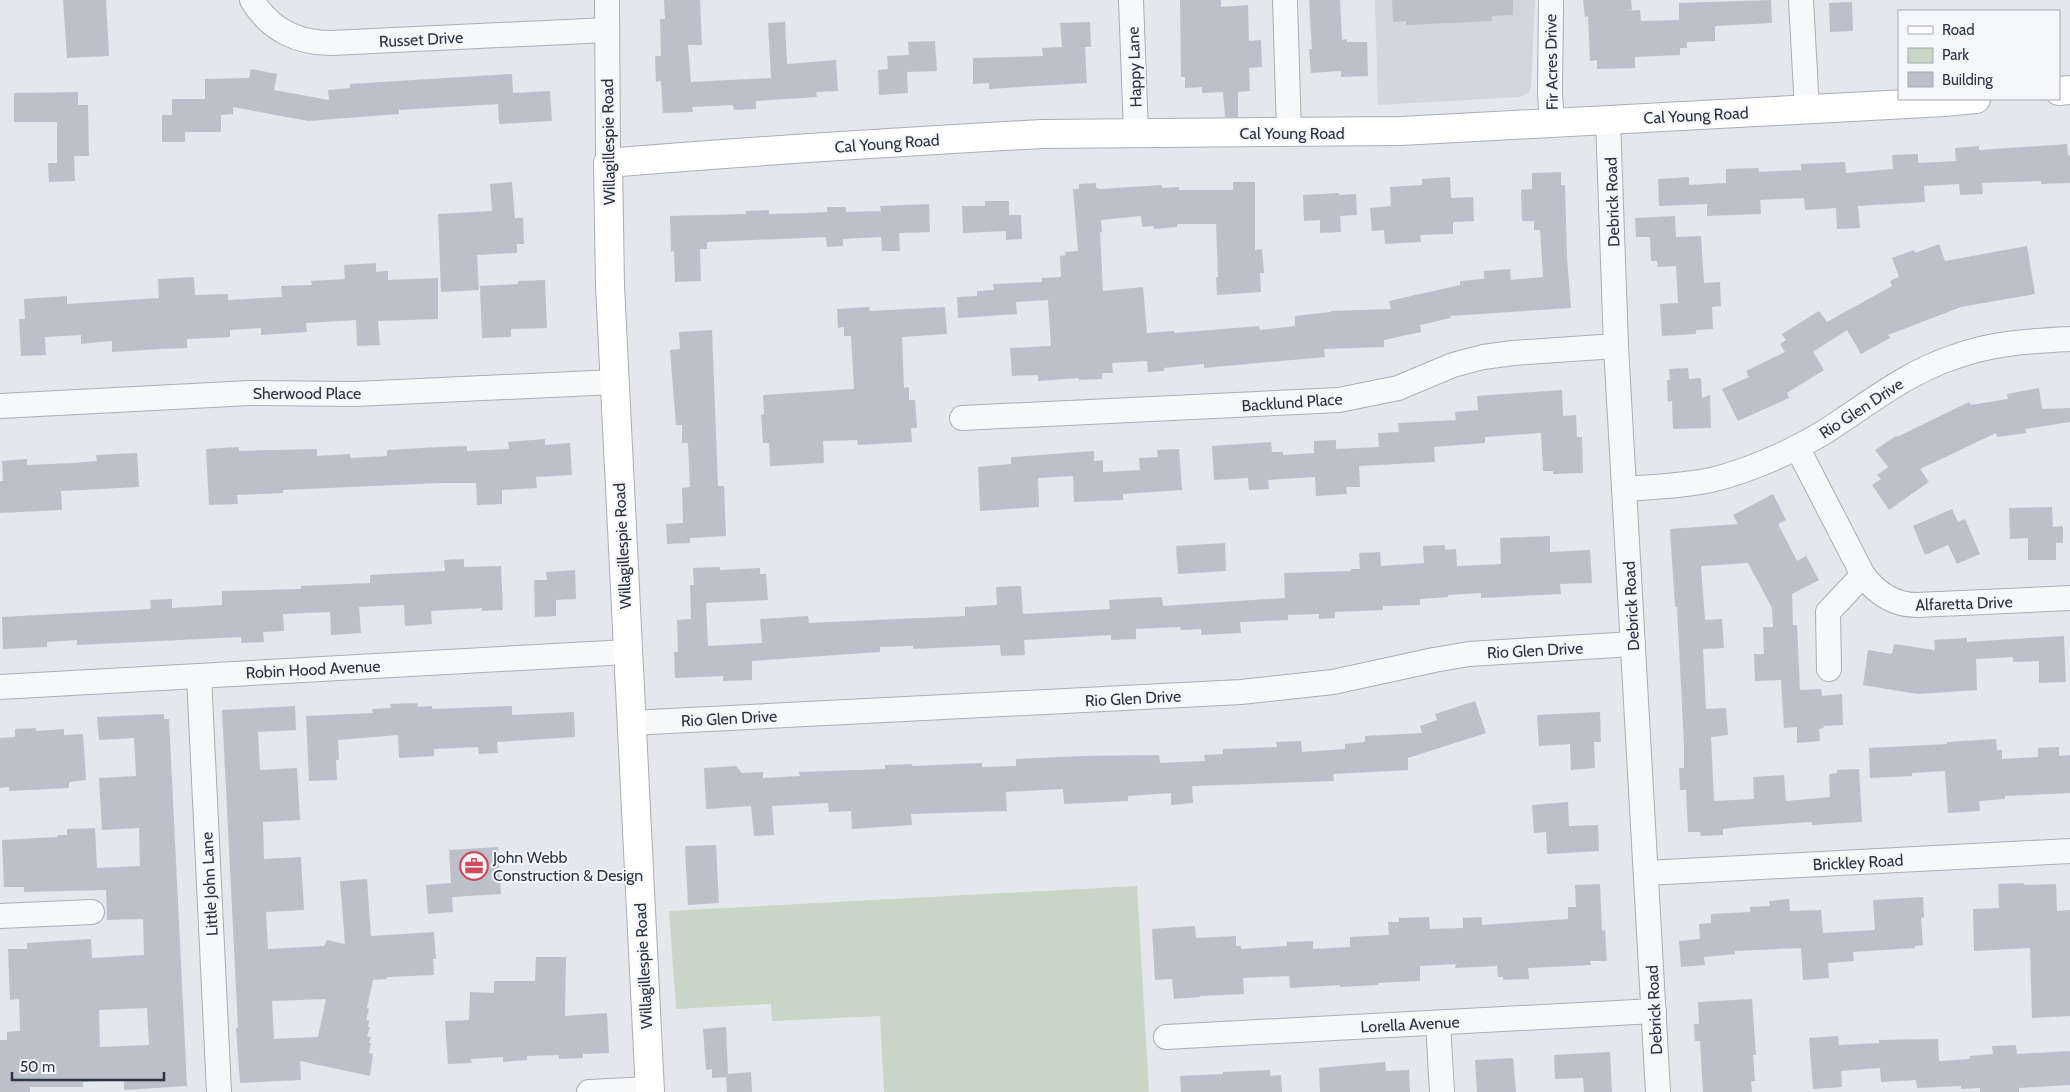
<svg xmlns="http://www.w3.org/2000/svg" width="2070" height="1092" font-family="Cabin,sans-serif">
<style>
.built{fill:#d2d6de}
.green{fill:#c9d6c5}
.building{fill:#bbc0ca;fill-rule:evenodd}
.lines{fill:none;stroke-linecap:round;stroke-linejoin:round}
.minor-casing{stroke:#a9aeb7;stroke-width:26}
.secondary-casing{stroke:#a9aeb7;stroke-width:30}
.minor{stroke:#f7f8fa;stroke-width:24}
.secondary{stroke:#fff;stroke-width:28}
.labels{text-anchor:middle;stroke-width:4;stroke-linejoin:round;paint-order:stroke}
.street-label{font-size:16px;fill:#2b3445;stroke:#f4f6f9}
.poi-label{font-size:16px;fill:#2b3445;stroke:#f4f6f9;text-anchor:start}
</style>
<rect width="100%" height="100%" fill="#e4e7ec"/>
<path class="built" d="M1375,0H1535L1531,86L1528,93L1520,97L1378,105Z"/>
<path class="green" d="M1137,886L1149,1092H884L880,1016L772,1021L771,1004L676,1009L669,911Z"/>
<g class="building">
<path d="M63,0H106L109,56L67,58Z"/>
<path d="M664,0H700L702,45H688L691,82L771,78L768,23L785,22L787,64L836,60L838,91L816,92L817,97L756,101V109L734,110L733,105L692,107L693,112L663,113L661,81L656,82L655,56H661L660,19H665Z"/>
<path d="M1180,0H1221V7L1248,5L1249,41L1261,40L1262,67L1249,68L1250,91L1238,92V117H1225L1223,92L1202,93V87L1185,88V77H1181Z"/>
<path d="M1309,0H1340L1342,40L1347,39V42H1367L1368,76L1341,77V71L1311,73L1309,49H1312Z"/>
<path d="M1392,0H1513V15L1492,16V21L1406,25V21L1393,22Z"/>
<path d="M1583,0H1631L1632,10L1623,11L1640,10L1641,21L1679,20V3L1771,0L1772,23L1715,26V41L1687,42V48H1680V55L1635,57V68L1597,69V60L1590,61L1588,16L1585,17Z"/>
<path d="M1852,2L1853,31L1830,32L1829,3Z"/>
<path d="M1090,22L1091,47H1085L1087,83L989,89V83L973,84V58L1043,56L1042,48L1062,47L1060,23Z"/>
<path d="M935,41L937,71L907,72L908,93L879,95L878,70L888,69L887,56L909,55L908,42Z"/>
<path d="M251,69L277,74L274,90L329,100L328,90L350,88V84L512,74L513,93L550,91L552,121L499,124L498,104L399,110V114L308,121L233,107V114L221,115V132H185V142H162V115H172V99H205V79L249,78Z"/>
<path d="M78,92V105H88L89,156H74L75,181L49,182L48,163H57V122H14V93Z"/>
<path d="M2067,144L2068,155H2070V183L2041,184V181L1982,183L1983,194L1960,195L1959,184L1924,186L1925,202L1858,206L1860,228L1837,229L1836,208L1805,210L1804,198L1760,200L1761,214L1707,216V204L1659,206L1658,179L1689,177V185L1726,183V169L1758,168L1759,172L1801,170V164L1845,162L1846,173L1893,169L1892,155L1918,154V163L1956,161L1955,148L1979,146V150Z"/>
<path d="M1561,172V185H1565L1567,257L1571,308L1450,316L1451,318L1420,325L1421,332L1384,340V347L1324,349L1325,357L1204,368V364L1164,368V371L1148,372L1147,361L1112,363L1113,373H1102V379L1079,380V378L1038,381V375L1012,376L1010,348L1051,346L1048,300L1016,302L1017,314L958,318L957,297L977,296V291L994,290L993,284L1042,282V278L1061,277L1060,256L1066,255L1065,252L1078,251L1073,189H1079V184L1096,183V188L1101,189L1162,185V188L1179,187V190H1233V182H1255V250L1262,249L1264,273H1260L1261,292L1217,295L1216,277H1218L1216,224H1177V227L1154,229V226L1142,227L1141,216L1101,220L1102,232H1100L1103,291L1143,287L1147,333L1174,331V333L1259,326L1260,330L1295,326V316L1331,312V311L1391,309L1389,301L1460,285V281L1484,279V271L1510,269L1511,280L1543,277L1540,230H1534V221H1522L1521,190L1532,189V173Z"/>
<path d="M1450,177L1451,198L1473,197L1474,221L1453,222V234L1420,235L1421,242L1385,244L1384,230L1372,231L1370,208L1391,206L1390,187L1422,185V179Z"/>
<path d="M512,182L515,218H523L524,244H517V253L477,255L479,290L441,292L438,214L492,211L490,184Z"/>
<path d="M1339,193V195L1356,194L1357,215L1340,216L1341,232L1320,233V220L1304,221L1303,195Z"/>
<path d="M985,201H1009V215H1021L1022,239L1006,240V231L963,233L962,206H985Z"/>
<path d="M929,204L930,232L899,233L900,251H882L881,237L843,239V246L827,247L826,237L707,242V249H700L701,281L675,282L674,251L671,252L670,216L746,214V211L769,210V214L806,213L827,212V207H846V212L881,211L880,206Z"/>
<path d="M1675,216L1676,237L1701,236L1704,283L1720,282L1721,306L1712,307L1713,329L1696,330V334L1662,336L1660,304L1678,303L1676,266L1658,267L1657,261H1651L1650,237H1636L1635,218Z"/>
<path d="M1939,244L1945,261L2027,246L2035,294L1961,307L1888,335L1890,338L1861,354L1847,330L1813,352L1824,370L1787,393L1789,398L1738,421L1722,389L1749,377L1746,371L1785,352L1780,344L1786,340L1782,334L1819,311L1827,322L1892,286L1890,281L1899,277L1892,258L1914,250L1915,253Z"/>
<path d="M376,263V272L388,271V280L438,278V319L378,321L380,345L357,346L356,320L306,323L307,332L261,335V328L230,330V337L187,339V348L161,349L112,352V341L81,344V335L45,337L46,355L21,356L19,319H25L24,299L67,296V304L159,298L158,279L194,277L195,295L228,294V300L282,297L281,286L312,285L311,281L345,279L344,265Z"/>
<path d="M545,280L547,328L511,329V337L482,338L480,286L518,284V281Z"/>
<path d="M869,307L870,311L945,307L947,334L902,337L904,388L909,387V400H915L917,428H911L912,442L858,445L857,440L823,441L824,463L770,466L769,443H763L761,415L764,414L763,395L854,389L851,336H844V327L838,328L837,309Z"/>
<path d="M712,330L718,486H724L726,536L690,538V543L667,544L666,524L683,523L682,488L690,487L688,443H682V425H676L670,350L680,349L679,332Z"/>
<path d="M1688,368L1689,379L1701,378L1702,398L1710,395L1711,428L1673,429L1672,401L1668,402L1667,380H1670L1669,369Z"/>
<path d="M2039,388L2042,409L2070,408V422L2025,429L2026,433L1997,437L1996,433L1920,469L1929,482L1889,510L1872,485L1881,479L1877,475L1888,467L1875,450L1896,436L1897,437L1969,402L1971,405L2008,399L2007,394Z"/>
<path d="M1562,390L1563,416L1576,415L1577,437H1582L1583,473L1553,474V471H1543L1541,433L1485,437V443L1434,447L1435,462L1359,466L1360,487H1346L1347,494L1316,496L1315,477L1268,480L1269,489L1249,490L1248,478L1214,480L1212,446L1271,442L1272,452H1283V455L1314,453V441L1336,440V449L1379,447L1378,433L1399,432L1398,423L1456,420L1455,412L1478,410L1477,396Z"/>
<path d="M545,439V445L570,443L572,475L536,477L537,488L502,490V504L477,505L476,483H441L283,490V493L237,495L238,504L209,505L206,449L239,447V451L317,449V456L350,454L351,458L387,456V450L440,447L467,446V451L509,449L508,442Z"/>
<path d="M1179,449L1182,490L1123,494V500L1074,502L1073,476L1038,478L1039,507L980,511L978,467L1011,464V457L1094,451V461L1103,460V472L1140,470L1139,458L1158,457L1157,450Z"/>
<path d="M137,453L139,487L61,491L62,510L0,513V481H3L2,461L27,459V465L73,463L97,461L96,455Z"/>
<path d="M1773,494L1786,520L1778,524L1797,561L1806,556L1819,580L1792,594L1793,625H1797L1800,690L1821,689L1822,696L1842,694L1843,725L1823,726L1824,728L1819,729L1820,741L1797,743V727L1784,728L1781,680L1755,681L1754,654H1764L1763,627H1773L1772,608L1748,563L1701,566L1705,620L1722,619L1724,648L1703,649L1706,709L1726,708L1728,735L1711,737L1714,801L1754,799L1753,777L1784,775L1786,801L1830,797L1829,774L1837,773V770L1859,769L1862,822L1812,825V822L1739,827L1723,829V835L1701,836L1700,832H1688L1686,790H1680L1679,768H1684V745L1677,607H1675L1670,529L1738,524L1733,515Z"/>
<path d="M2052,507L2053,527L2063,526V543H2056V560H2028V538L2010,539L2009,508Z"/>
<path d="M1952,509L1958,522L1965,519L1980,554L1957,564L1948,545L1925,555L1913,526Z"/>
<path d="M1550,536V552L1590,550L1592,583L1560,584L1561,594L1481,598V593L1448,595V597L1420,599V605L1383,606V610L1335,612V618L1319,619V614L1288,615V620L1240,622L1241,633L1201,635V629L1181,630L1180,627L1136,629V639L1111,640V635L1024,640L1025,655L1001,656L1000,645L913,649V646L880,647V652L752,661V680L723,681V676L675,678L674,652H678L677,620L691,619L690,585H694L693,568L720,567V570L760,568V574H766L768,600L706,603L708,646L762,643L760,619L808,616L809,623L965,616V607L997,605L996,587L1021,586L1023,614L1110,609L1109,600L1162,597L1163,606L1285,598L1284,573L1351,571V569H1360L1359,553L1380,552L1381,566L1424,563L1423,546L1445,545V550L1456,549L1457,566L1501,564L1500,538Z"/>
<path d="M1225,543L1226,571L1178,574L1176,546Z"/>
<path d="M464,559V567L501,566L503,610L482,611V608L431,611L432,624L405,626L404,605L359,607L361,633L331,635L330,612L283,614L284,631L263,632L264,642L241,643V637L77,645V640L47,642V647L3,649L2,617L151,609L150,600L172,599V608L222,605V591L301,589V586L370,583V575L445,571L444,560Z"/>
<path d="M575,570L576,599L556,600V616L535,617L534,580H547L546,572Z"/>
<path d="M2064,636L2066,682L2039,683V661L2013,662V657L1976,659L1977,690L1918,694L1863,685L1868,650L1892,654L1894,644L1935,650L1934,640L1967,638V642Z"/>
<path d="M1475,701L1486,733L1408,758V770L1333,774L1334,781L1192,786L1193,803L1171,805V793L1128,796V801L1064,804L1063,789L1006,792L1007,811L911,814L912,825L852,829L851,811L829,812L828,803L772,806L774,835L754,836L751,806L706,809L704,768L736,766L742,773L763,772V778L800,776L799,772L885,769V765L912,764V766L982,763V767L1016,766V759L1082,756L1159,755L1160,763L1205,761L1204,755L1223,754V749L1277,747L1276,742L1301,741L1302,752L1345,749V744L1365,742V736L1422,733L1420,726L1437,720L1435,714Z"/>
<path d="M417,703L418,707L432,706V709L512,706V715L574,712L575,737L497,742L498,753L479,754L478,747L434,749V756L399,758L398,735L338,740L339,760H336L337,780L309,781L306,716L373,713L372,709L391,708L390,704Z"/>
<path d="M295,706L296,730L258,732L260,770L297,768L300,820L263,822L264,859L301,857L304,910L266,912L268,949L324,946L327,940L345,944L340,881L367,879L371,936L434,932L436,959H433L434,975L387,977V979L373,980L367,1008L369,1009L366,1020H369L368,1027H370L367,1036L371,1037L369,1043H371L369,1053L373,1054L370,1076L300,1061L301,1080L240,1083L236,1028H238L222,710ZM326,999L318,1037L274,1039L272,1001Z"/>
<path d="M1600,712L1601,742H1594L1595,768L1571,770L1570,744L1539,746L1537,715Z"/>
<path d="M164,714V719H169L187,1086L124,1090V1080L83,1082V1087H30V1092H0V1040H7V1032L20,1031L19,999L10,1000L8,949H27V943L91,939L92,958L144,955L143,919L107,920L106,890L24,892V887H4L2,840L57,837V835H67V829L95,828L97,868L140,866L139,828L102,830L99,778L136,776L134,738L99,740L97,717ZM147,1008L149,1045L100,1047L99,1010Z"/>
<path d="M36,728V731L64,729V735L83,734L86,780L69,782V788L9,791V787L0,788V738L15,737V729Z"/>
<path d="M1996,739L1997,750H2002V759L2038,757V748L2059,747V756L2070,755V793L2005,796V799L1979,801L1980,811L1948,813L1945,771L1912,773V776L1870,778L1869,748L1947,744V742Z"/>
<path d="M1568,802L1569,826L1598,825L1599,851L1547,854L1546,832L1534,833L1532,805Z"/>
<path d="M716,845L719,903L688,905L685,846Z"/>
<path d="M498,847L501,894L452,897L453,912L428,914L426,885L451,883L449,850Z"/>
<path d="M2024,883V885L2056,884L2057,911L2070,910V1016L2032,1018L2030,948L1974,951L1973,909L1999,908L1998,884Z"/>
<path d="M1600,884L1602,931L1605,930L1607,961H1590L1591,965L1528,968L1529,979L1503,980V977H1498L1497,966L1455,968L1456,964L1420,966V981L1378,983V985L1340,987V985L1290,988L1289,976L1243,978L1244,994L1200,996V997L1174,999L1172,979L1155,980L1152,929L1195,926L1196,938L1236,936V946H1241V949L1287,946V942L1313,941V949L1350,947V937L1389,935L1388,922H1399V918L1429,917L1430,929L1463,928V918L1482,917V925L1568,919V907H1576L1575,885Z"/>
<path d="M1923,897L1924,917L1921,918L1923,945L1915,946V948L1853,952L1854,961L1828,963L1829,978L1803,980L1801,948L1735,951V954L1704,957L1705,965L1681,967L1679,941L1700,939L1699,924L1711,923V914L1750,912V907L1770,906L1769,901L1789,899L1790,911L1821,910L1823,933L1875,930L1873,900Z"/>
<path d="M536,957H566L565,1016L607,1013L609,1053L583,1054V1058L559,1059V1055L527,1056V1060L503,1062V1057L471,1059L472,1063L448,1064L445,1021L469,1020L470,992L494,993V981H535Z"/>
<path d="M1752,999L1756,1055H1753L1755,1081H1751L1752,1092H1703L1700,1041H1695L1694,1024H1699L1698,1002Z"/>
<path d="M726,1027L728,1074L751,1072L752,1092H727L726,1077L712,1078V1069L706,1070L703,1029Z"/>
<path d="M1838,1036L1839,1045L1879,1043V1040L1938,1039L1939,1061L1970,1059V1056L1993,1054L1992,1046L2016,1045L2017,1054L2070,1051V1085L2019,1088V1092H1980V1088L1961,1089V1086L1917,1088L1916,1080L1881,1082L1880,1068L1841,1071L1842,1087L1813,1089L1809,1038Z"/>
<path d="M1610,1052L1612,1092H1584L1583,1078L1555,1079L1554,1055Z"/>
<path d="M1513,1058L1516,1092H1477L1475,1060Z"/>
<path d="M1385,1062L1386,1071L1409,1070L1410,1092H1320L1319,1068Z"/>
<path d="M1270,1070V1076L1281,1075L1282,1092H1181L1180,1076L1223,1074V1072Z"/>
</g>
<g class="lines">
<defs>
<g id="minor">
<path d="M252,0C270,30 298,43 331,43L607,30"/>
<path d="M607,0L608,163"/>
<path d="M1131,0L1136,133"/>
<path d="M1285,0L1289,133"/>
<path d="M1551,0L1550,93L1552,124"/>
<path d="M1801,0L1807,110"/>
<path d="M1608,120L1616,346L1658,1092"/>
<path d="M0,406L250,393L355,394L615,382"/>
<path d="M962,418L1339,400L1398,388L1453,365L1483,357L1513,353L1616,346"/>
<path d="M1797,447L1863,575C1877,594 1894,605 1917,605L2070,598"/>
<path d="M1624,489C1653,487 1683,486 1711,480C1749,471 1794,451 1826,431C1868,404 1906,373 1954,357C1992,343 2030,341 2070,339"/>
<path d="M1829,669L1828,612L1863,575"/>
<path d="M199,676L219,1092"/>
<path d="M0,687L627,652"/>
<path d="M630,723L1241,692L1333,682L1434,660L1469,654L1633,644"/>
<path d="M1646,873L2070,851"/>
<path d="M0,916L92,912"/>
<path d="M1438,1023L1442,1092"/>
<path d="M1166,1037L1654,1011"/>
<path d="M589,1092L650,1089"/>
</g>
<g id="secondary">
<path d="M2059,91L2070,90"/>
<path d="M650,1092L610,286L608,163C752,151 897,142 1042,134L1401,131L1944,102L1976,99"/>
</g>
</defs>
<use href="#minor" class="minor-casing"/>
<use href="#secondary" class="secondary-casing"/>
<use href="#minor" class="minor"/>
<use href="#secondary" class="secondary"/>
</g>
<defs>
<symbol id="office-ring" viewBox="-11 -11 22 22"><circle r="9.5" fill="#f4f6f9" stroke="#d1495b" stroke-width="1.5"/><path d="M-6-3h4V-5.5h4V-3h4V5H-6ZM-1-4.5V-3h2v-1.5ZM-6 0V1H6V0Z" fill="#d1495b"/></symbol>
</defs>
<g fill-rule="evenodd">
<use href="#office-ring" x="458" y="850" width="32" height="32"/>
</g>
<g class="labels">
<g class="street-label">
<text transform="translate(421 39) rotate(-3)" y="6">Russet Drive</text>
<text transform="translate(1551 62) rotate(-91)" y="6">Fir Acres Drive</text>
<text transform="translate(1134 67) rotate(-92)" y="6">Happy Lane</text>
<text transform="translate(1696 115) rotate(-3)" y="6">Cal Young Road</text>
<text x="1292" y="139">Cal Young Road</text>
<text transform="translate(608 142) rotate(-91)" y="6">Willagillespie Road</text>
<text transform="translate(887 143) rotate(-4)" y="6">Cal Young Road</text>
<text transform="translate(1612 202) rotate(-92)" y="6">Debrick Road</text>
<text x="307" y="399">Sherwood Place</text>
<text transform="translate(1292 402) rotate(-4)" y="6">Backlund Place</text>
<text transform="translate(1861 408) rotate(-33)" y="6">Rio Glen Drive</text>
<text transform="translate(622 546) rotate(-93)" y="6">Willagillespie Road</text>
<text transform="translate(1964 603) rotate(-2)" y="6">Alfaretta Drive</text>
<text transform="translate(1631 606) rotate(-93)" y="6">Debrick Road</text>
<text transform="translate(1535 650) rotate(-3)" y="6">Rio Glen Drive</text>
<text transform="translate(313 669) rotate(-3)" y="6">Robin Hood Avenue</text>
<text transform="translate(1133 698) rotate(-3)" y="6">Rio Glen Drive</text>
<text transform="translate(729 718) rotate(-3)" y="6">Rio Glen Drive</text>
<text transform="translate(1858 862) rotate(-3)" y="6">Brickley Road</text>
<text transform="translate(209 884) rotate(-93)" y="6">Little John Lane</text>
<text transform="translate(643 966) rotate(-93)" y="6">Willagillespie Road</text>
<text transform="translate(1654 1010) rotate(-93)" y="6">Debrick Road</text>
<text transform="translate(1410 1024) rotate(-3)" y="6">Lorella Avenue</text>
</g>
<g class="poi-label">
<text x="493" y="863">John Webb<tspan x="493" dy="18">Construction &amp; Design</tspan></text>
</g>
</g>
<rect x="1898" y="10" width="162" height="90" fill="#f4f6f9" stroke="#a4a8b1"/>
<rect x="1908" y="26" width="25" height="8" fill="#ffffff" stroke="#a4a8b1"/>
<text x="1942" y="35" font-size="15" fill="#2b3445">Road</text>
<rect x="1908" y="48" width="25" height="15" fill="#c9d6c5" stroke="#a4a8b1"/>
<text x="1942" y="60" font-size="15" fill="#2b3445">Park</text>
<rect x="1908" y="72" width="25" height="15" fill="#bbc0ca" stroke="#a4a8b1"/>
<text x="1942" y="85" font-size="15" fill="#2b3445">Building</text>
<path d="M12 1072v8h152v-8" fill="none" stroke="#2b3445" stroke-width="2.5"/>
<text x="20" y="1072" font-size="15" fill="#2b3445" stroke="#f4f6f9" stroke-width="4" paint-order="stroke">50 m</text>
</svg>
